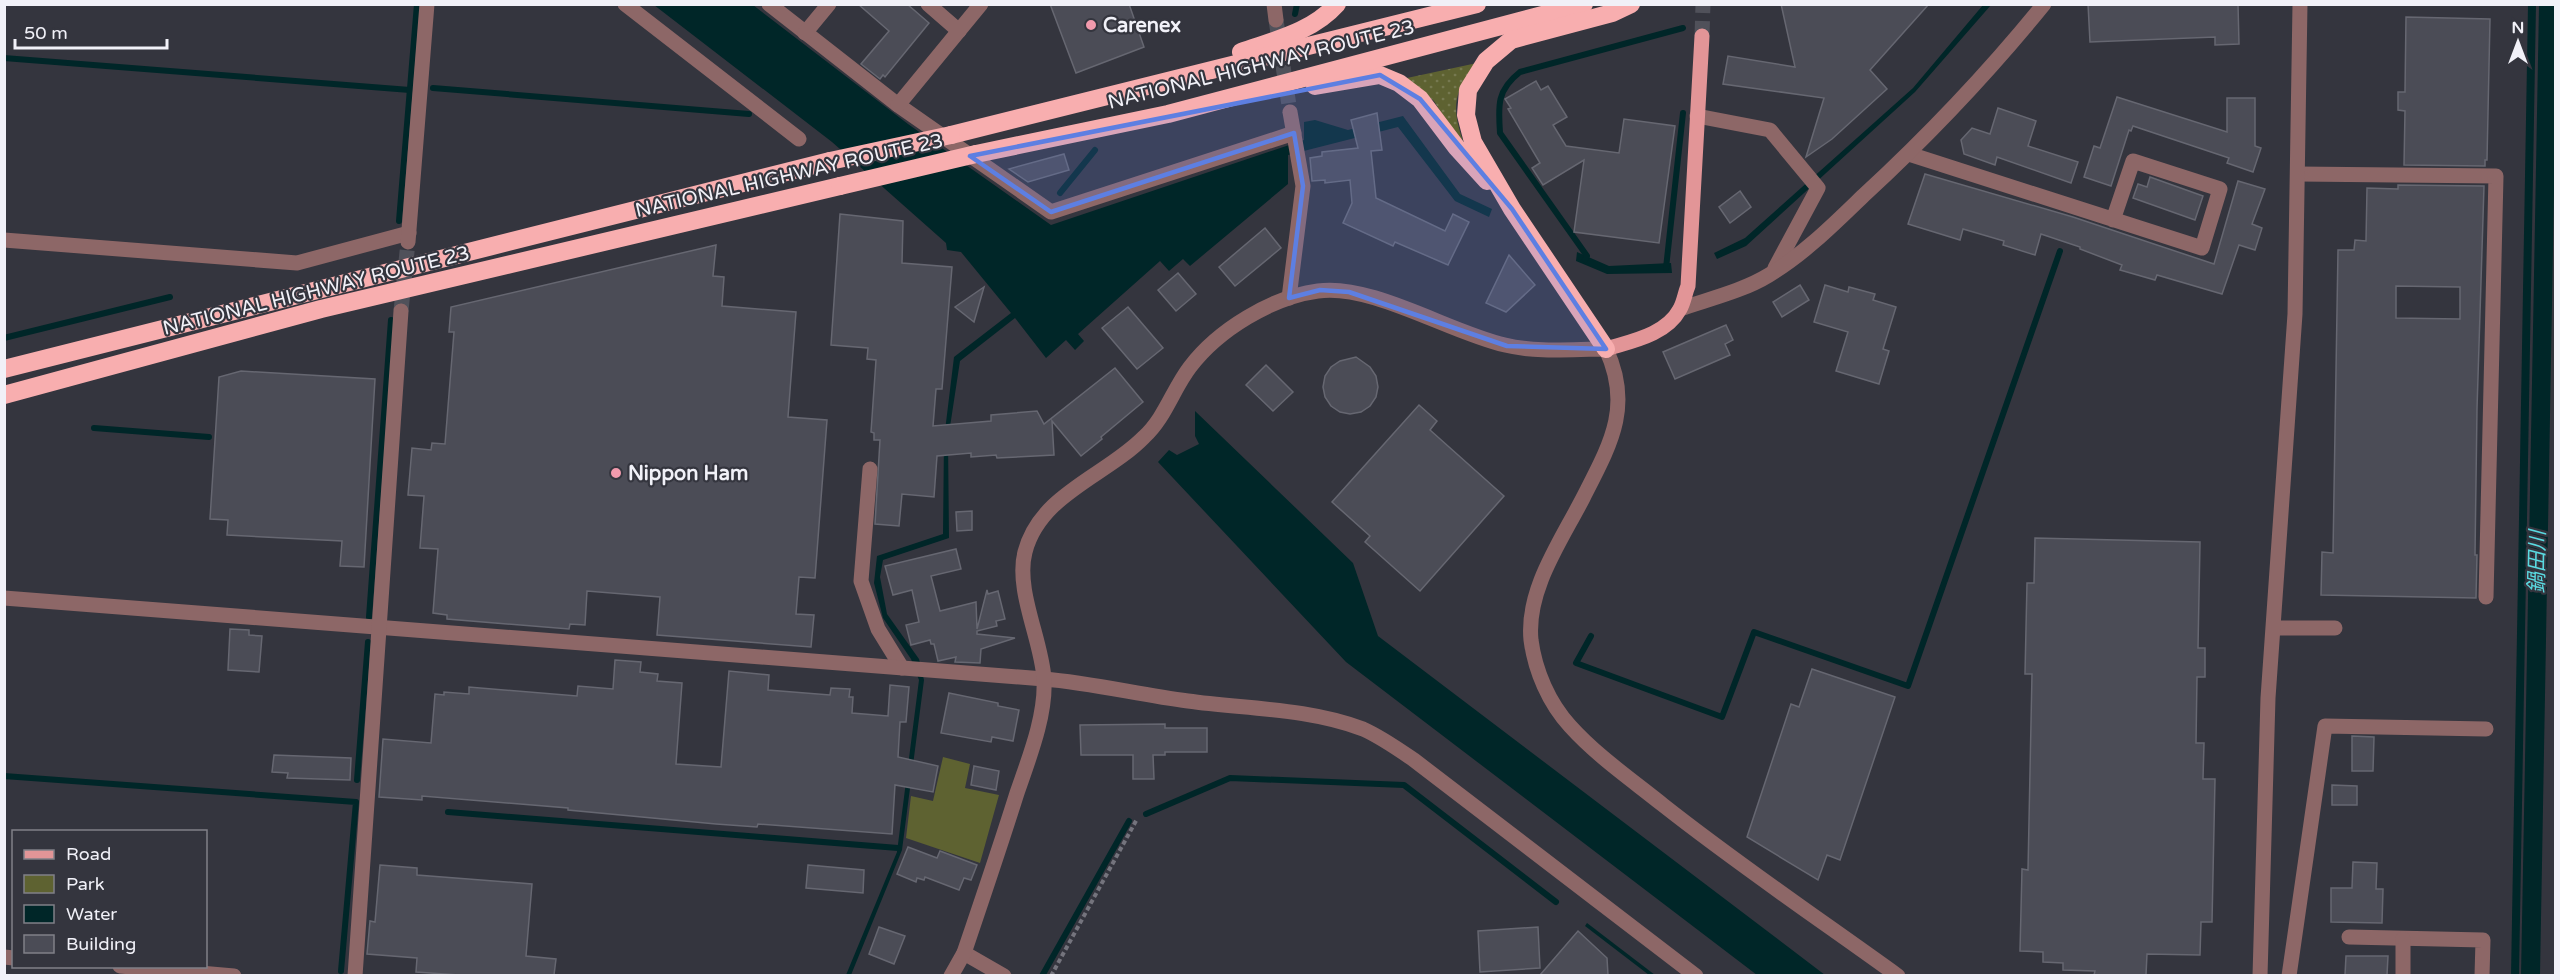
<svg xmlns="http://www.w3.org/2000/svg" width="2560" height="980" font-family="'Varela Round','Noto Sans JP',sans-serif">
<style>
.grass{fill:url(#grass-dots)}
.green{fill:#5e6231}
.water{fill:#002628}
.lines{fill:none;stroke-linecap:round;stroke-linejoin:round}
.stream{stroke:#002628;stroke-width:6}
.building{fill:#4b4c56;stroke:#666771;stroke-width:1.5;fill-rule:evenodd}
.minor-tunnel{stroke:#50515a;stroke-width:15;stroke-dasharray:15 8;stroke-linecap:butt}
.major-tunnel{stroke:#50515a;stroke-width:15;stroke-dasharray:15 8;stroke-linecap:butt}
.path{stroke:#74747d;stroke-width:4;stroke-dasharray:4.5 3;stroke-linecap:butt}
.minor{stroke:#8d6767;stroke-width:15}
.major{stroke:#e29597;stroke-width:15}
.highway{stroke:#f8aeaf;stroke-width:18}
.highway-bridge{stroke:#f8aeaf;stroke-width:18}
.marked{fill:#5d7fe2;fill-opacity:0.2;stroke:#5d7fe2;stroke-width:4.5;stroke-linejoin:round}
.poi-dot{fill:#f29aad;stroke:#34353e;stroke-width:2}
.labels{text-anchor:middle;stroke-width:4.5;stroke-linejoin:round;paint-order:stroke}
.poi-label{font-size:20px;font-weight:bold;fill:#f1f1f8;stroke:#34353e;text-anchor:start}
.street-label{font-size:20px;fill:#f1f1f8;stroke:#34353e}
.water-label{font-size:21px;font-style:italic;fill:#5adae1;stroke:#34353e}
</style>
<defs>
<pattern id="grass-dots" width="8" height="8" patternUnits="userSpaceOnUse" patternTransform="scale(1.5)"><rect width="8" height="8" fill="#5e6231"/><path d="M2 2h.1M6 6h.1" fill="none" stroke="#767950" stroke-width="1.8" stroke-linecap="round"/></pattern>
</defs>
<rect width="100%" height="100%" fill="#34353e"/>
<path class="grass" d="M1477,63C1454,91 1451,106 1463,141L1447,122L1434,101L1407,78Z"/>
<path class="green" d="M943,757L970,764L965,788L999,795L980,863L906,838L911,796L933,801Z"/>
<g class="water">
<path d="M2536,4L2519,975L2511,976L2528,5Z"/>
<path d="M2555,4V136L2540,975L2521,976L2539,5Z"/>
<path d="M654,5H753L908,124L1051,225L1304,140V122L1315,120L1348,130L1403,116L1460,194L1492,209L1489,217L1455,201L1398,127L1288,155V184L1190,266L1183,259L1169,271L1160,261L1078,334L1084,341L1075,350L1066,340L1046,358L1015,318L960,361L948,440L949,538L883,560L880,577L887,614L919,659L924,680L902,850L851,975H846L897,852L919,680L911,659L883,618L874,583L877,556L943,534L944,439L954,357L1011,313L961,252L947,250L946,243L832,142Z"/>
<path d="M1983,5H1991L1915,92L1746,246L1717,259L1714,253L1745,238L1913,88Z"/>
<path d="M1577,252L1609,266L1671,263L1672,273L1607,274L1576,261Z"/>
<path d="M1195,411L1353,563L1378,636L1825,975H1757L1346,662L1158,462L1169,450L1177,455L1199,444L1195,436Z"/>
<path d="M1587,923L1655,975H1649L1585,926Z"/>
</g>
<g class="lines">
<g class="stream">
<path d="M1295,14L1297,4"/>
<path d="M4,58L410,90"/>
<path d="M433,88L749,114"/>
<path d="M1060,193L1095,150"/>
<path d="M399,221L417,4"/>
<path d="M1585,260L1587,256L1500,133C1498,105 1497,90 1520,72L1683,28"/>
<path d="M1666,268L1683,113"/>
<path d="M4,338L170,297"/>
<path d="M94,428L209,437"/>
<path d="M369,617L391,320"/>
<path d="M1591,636L1576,663L1722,717L1754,632L1908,686L2060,251"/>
<path d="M4,776L356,802L341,971"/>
<path d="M357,780L368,642"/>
<path d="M448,812L898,848"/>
<path d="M1146,814L1230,778L1404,785L1556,902"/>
<path d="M1042,976L1129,821"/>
</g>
</g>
<g class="building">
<path d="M858,4H907L929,23L885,77L883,75L880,79L861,64L889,31Z"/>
<path d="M1050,4H1129L1144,47L1076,73Z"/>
<path d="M1781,4H1929L1870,70L1887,89L1832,139L1806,157L1824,98L1723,84L1728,56L1795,67Z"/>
<path d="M2088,4H2238L2239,44L2215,45V37L2090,42Z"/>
<path d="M2406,17L2490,19L2487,160H2485V166L2404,165L2405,111L2398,110V92H2405Z"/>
<path d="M1536,81L1541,90L1548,86L1567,117L1553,125L1566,146L1619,153L1624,119L1675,126L1659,243L1574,232L1584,160L1543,185L1532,168L1540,163L1508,109L1511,108L1505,99Z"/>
<path d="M2117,97L2227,132V98H2255V146L2261,148L2253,172L2227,163L2229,158L2133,126L2131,131L2129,130L2111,186L2084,177L2094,146L2100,148Z"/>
<path d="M1998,108L2036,121L2028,146L2078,162L2071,183L1997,157L1995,165L1964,154L1961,140L1972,128L1990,134Z"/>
<path d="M1377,113L1382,150L1371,151L1376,198L1445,231L1453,214L1469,222L1448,265L1395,242L1393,246L1343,223L1352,203L1350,180L1325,183V180L1312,181L1310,158L1322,156V152L1358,148L1351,120Z"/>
<path d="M1064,154L1069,170L1028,182L1009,169Z"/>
<path d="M1925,174L2073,217L2214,264L2238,181L2265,189L2252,224L2262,228L2255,250L2239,245L2222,294L2157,275L2155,280L2120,270L2122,265L2080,249V247L2041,234L2035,255L2003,245L2004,241L1963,229L1960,240L1908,224Z"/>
<path d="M2150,177L2203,196L2195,220L2133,198L2138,184L2147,187Z"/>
<path d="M2398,185L2484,186L2477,409L2475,555H2477L2476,598L2321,595L2322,552L2333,553L2338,250H2354L2355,240L2366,241L2367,188L2398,189ZM2396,286L2460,287V319L2396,318Z"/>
<path d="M1740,191L1751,207L1730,223L1719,207Z"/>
<path d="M840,214L903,221L902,263L952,267L942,389H936L933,426L991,421V415L1037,411L1044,424L1115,368L1143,402L1101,437L1102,439L1081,456L1052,421L1054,455L997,458L996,455L971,457V453L937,456L934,497L902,494L899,526L875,524L880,440H874V433L871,432L876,360L867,359L868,348L831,345Z"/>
<path d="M1265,228L1281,248L1235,286L1219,267Z"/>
<path d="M716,245L713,276L724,277L722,306L796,312L788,417L827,420L815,578L799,577L796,614L814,615L811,647L657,635L660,597L587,591L585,625L570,624L569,629L447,619V615L433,613L438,549L420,548L424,496L408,495L412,448L431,450L432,443L445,444L454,332H449L451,307Z"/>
<path d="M1509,255L1535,285L1506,312L1486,303Z"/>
<path d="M1178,273L1196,294L1176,311L1158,290Z"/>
<path d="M1800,285L1809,300L1782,317L1773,302Z"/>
<path d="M1825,285L1848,292L1849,287L1875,294L1873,300L1896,307L1883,349L1889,351L1879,384L1836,371L1848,332L1814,322Z"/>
<path d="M984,287L974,322L955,307Z"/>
<path d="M1128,307L1163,348L1137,369L1102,328Z"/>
<path d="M1726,325L1733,340L1725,344L1730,355L1675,379L1663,352Z"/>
<path d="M1356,357L1370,367L1376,376L1378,387L1376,397L1370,406L1361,412L1350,414L1340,412L1331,406L1325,397L1323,387L1325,376L1331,367L1340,361Z"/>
<path d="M1266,365L1293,392L1273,411L1246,385Z"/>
<path d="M241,371L375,379L364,567L340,566L342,541L227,535L228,520L210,519L219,377Z"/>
<path d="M1419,405L1437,421L1430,430L1504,496L1420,591L1365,542L1370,536L1332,502Z"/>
<path d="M972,511V530L957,531L956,512Z"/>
<path d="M2035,538L2200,542L2198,648H2205V677H2197L2196,743H2204L2203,779H2215L2212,922H2201L2200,955L2147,954L2146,975H2094L2095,971L2063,970V963L2043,962V952L2020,951L2022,869L2028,870L2032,674H2025L2027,583H2034Z"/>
<path d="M956,549L961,569L931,576L940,611L976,602L977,629L987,590L988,594L998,591L1005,619L996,621L997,626L977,631V634L1015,638L981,649L980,663L955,662L956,657L938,661L934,644H931L930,640L911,645L906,625L919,622L912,590L893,595L885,566Z"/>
<path d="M230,629L249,630V635L262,636L259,672L228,670Z"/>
<path d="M615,660L641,662L640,672L658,674L657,681L682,683L676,764L721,767L729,671L769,675L768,690L830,695L831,688L850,689L849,697H853L852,713L888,716L890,685L909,687L906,722H900L898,757L938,766L933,792L895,785L892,834L758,824L757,827L716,824L568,810V808L422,796V800L379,797L383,739L431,743L435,694L444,695V692L469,694V687L577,696L578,686L613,689Z"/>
<path d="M1812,669L1895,697L1840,860L1827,855L1818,880L1747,837L1791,704L1799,707Z"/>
<path d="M949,693L998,703V706L1019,710L1013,741L992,737L991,742L941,733Z"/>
<path d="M1165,724V728H1207V752H1165V755H1153L1154,779H1133V755H1081L1080,725Z"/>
<path d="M2352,736L2374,737L2373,771H2352Z"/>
<path d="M274,755L351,758L350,780L287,778L288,773L272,772Z"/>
<path d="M974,766L999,771L996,790L971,785Z"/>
<path d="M2332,785L2357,786V805H2332Z"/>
<path d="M908,847L937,858L940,851L977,865L971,880L964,878L959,890L925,877L924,880L917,878L916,882L897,874Z"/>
<path d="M2353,862L2377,863L2376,889H2383L2382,923L2331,922V888H2352Z"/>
<path d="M380,865L417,868V875L532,884L526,956L556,959L554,975H459L416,972L417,958L367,954L370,921L375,922Z"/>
<path d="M808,865L864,870L863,893L806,888Z"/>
<path d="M879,927L905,936L894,964L869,954Z"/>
<path d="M1538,927L1540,968L1480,972L1478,931Z"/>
<path d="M1578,931L1607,958L1608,975H1540Z"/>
<path d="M2346,956H2388L2387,975H2345Z"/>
</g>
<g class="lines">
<g class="minor-tunnel">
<path d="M1276,20L1290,112"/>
<path d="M401,311L408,242"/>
</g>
<path class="major-tunnel" d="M1702,36L1703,4"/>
<path class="path" d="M1051,976L1137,819"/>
<g class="minor">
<path d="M625,4L799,139"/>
<path d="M769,4L898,105L1051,212L1294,133"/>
<path d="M928,4L959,31"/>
<path d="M1274,4L1276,20"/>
<path d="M805,33L829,4"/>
<path d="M898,105L981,4"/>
<path d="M1697,116L1770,130L1818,188L1775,268"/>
<path d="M1909,154L2202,248L2220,189L2133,161L2113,220"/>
<path d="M2298,174L2496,176L2486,597"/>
<path d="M4,240L297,263L409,233"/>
<path d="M408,242L427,4"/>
<path d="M1289,298L1303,186L1290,112"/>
<path d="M1680,309C1709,299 1743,291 1769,275C1804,254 1834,224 1863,196C1928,136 1988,73 2044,4"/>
<path d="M870,469L861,581L878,629L902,668"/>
<path d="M4,598L1044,679C1093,683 1140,695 1188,701C1245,709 1308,708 1363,729C1381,737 1398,749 1414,760L1696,976"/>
<path d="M2274,628H2335"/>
<path d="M2349,937L2483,940L2482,976"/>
<path d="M2403,939V976"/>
<path d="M964,953L1004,976"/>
<path d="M4,957L14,958"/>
<path d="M120,966L234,976"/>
<path d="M355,976L401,311"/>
<path d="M951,976L964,953C982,900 1000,847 1017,793C1029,758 1046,716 1044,679C1042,641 1015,590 1025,552C1040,494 1106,476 1144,437C1165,418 1173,389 1190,367C1218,330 1272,297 1318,291C1371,283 1451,333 1505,345C1538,353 1573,349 1606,349C1633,407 1610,445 1583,498C1561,541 1526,590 1531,640C1535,671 1549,703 1570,726C1597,756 1632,780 1663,805C1739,865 1819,919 1898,976"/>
<path d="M2260,976L2268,698L2295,314L2300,4"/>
<path d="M2289,976L2325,726L2486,729"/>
</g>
<path class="major" d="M1606,349C1632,341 1666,335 1680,309C1684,302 1685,293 1688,286L1702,36"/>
<g class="highway">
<path d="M1241,52C1275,40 1312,32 1337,4"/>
<path d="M1315,86L1380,75L1399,83L1420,99L1457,148L1487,181"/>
<path d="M951,135L1477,4"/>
<path d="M976,154L1168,114L1584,4"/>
<path d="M1606,349L1512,209L1473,142L1466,115L1468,90L1486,61L1511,40L1612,13L1631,4"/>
<path d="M4,369L830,161"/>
<path d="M4,395L321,309L840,186"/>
</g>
<g class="highway-bridge">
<path d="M830,161L951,135"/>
<path d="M840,186L976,154"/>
</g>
</g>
<path class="marked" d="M1380,75L1420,99L1512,209L1606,349L1507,346L1349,292L1320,290L1289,298L1303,186L1294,133L1051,212L970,156Z"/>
<g class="poi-dot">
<circle cx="1091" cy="25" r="6"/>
<circle cx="616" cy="473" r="6"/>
</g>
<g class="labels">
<g class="poi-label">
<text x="1103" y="32">Carenex</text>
<text x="628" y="480">Nippon Ham</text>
</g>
<g class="street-label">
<text transform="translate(1261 64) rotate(-14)" y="7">NATIONAL HIGHWAY ROUTE 23</text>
<text transform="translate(789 175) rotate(-13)" y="7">NATIONAL HIGHWAY ROUTE 23</text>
<text transform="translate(316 290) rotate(-14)" y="7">NATIONAL HIGHWAY ROUTE 23</text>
</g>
<g class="water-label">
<text transform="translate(2537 562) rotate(-89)" y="7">鍋田川</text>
</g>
</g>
<rect width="2560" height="980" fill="none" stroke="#f1f1f8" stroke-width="12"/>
<rect x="12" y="830" width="195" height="138" fill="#34353e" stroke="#808088" stroke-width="1.5"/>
<rect x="24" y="850" width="30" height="9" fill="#e29597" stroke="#808088" stroke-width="1.5"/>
<text x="66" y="860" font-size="18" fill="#f1f1f8">Road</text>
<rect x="24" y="875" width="30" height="18" fill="#5e6231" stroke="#808088" stroke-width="1.5"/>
<text x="66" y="890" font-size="18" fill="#f1f1f8">Park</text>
<rect x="24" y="905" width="30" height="18" fill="#002628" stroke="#808088" stroke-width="1.5"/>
<text x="66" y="920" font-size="18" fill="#f1f1f8">Water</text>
<rect x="24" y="935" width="30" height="18" fill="#4b4c56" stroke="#808088" stroke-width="1.5"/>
<text x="66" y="950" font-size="18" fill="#f1f1f8">Building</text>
<g transform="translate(2518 42)" stroke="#34353e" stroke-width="4.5" paint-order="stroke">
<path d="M0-4.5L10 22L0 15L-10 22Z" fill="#f1f1f8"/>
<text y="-9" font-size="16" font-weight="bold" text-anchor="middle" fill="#f1f1f8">N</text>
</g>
<path d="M15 39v9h152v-9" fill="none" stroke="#f1f1f8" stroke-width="3"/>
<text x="24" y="39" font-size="18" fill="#f1f1f8" stroke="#34353e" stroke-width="4.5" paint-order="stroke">50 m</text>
</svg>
